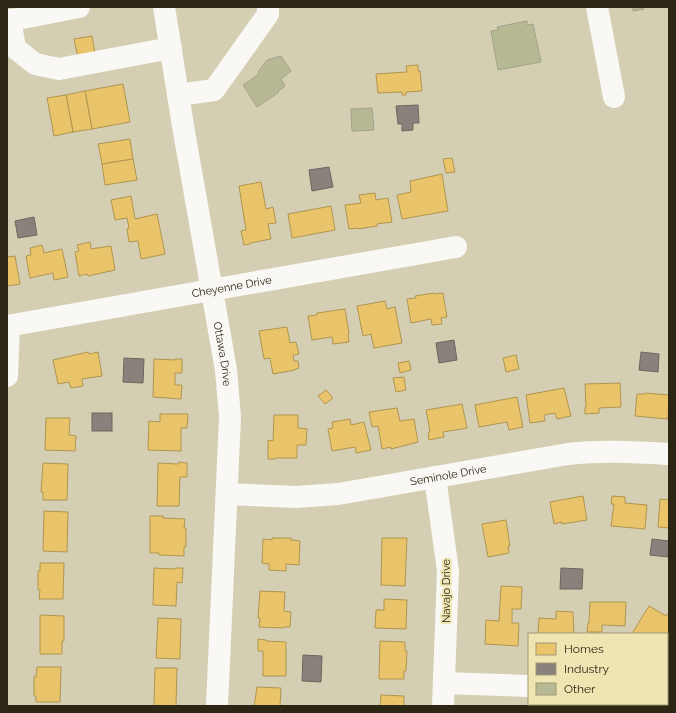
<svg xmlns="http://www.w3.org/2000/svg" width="676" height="713" font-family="Raleway,sans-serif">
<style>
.homes{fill:#e9c46a;stroke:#b09550}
.industry{fill:#8a817c;stroke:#6e665d}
.building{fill:#b7b995;stroke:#a1a18b}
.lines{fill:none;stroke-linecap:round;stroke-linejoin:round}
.minor{stroke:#f9f8f4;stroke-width:22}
.major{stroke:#f9f8f4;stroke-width:22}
.labels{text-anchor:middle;stroke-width:4;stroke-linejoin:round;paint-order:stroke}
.street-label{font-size:11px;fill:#2b2714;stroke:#efe5b3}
</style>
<rect width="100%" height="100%" fill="#d4cfb3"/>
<g class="homes">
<path d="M92,36L95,53L78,57L74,39Z"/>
<path d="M418,65V71H420L422,91L406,92V95H402V92L378,93L376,74L407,72L406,66Z"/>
<path d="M123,84L130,122L92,129L85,91Z"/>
<path d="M85,91L92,129L73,132L66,95Z"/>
<path d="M66,95L73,132L54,136L47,98Z"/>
<path d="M130,139L133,159L102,164L98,144Z"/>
<path d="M452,158L455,172L446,173L443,159Z"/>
<path d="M133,159L137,180L105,185L102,164Z"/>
<path d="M442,174L448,211L402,219L397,195L411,192L410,181Z"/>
<path d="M261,182L266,209L273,207L276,223L268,224L271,239L250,243V244L244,245L241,231L246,230L239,186Z"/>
<path d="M375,193L376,200L388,198L392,222L377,224V226L358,229V228L349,229L345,205L361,203L359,195Z"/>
<path d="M131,196L135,219L157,214L165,254L141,259L138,241L129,242L127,229L129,228L127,218L115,220L111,200Z"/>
<path d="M331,206L335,230L292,238L288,214Z"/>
<path d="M90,242L91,249L111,246L115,270L88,276L87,274L79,276L75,252L79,251L77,245Z"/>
<path d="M42,245L44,253L62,249L68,277L54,280L53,273L30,278L26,256L31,255L30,248Z"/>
<path d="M15,256L20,284L7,286V257Z"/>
<path d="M434,293L435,294L443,293L447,317L441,318L442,324L432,325L431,319L411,323L407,299L416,298L415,296Z"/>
<path d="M385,301L387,309L395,307L402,343L374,348L371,334L363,336L357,306Z"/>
<path d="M345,309L349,333L348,334L349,342L333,344L332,337L312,340L308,316L317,315V313Z"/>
<path d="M287,327L290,343L296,342L299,354L293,355L294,361H298L299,368L295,369V370L273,374L270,358L264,359L259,331Z"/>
<path d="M88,352L89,354L98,352L102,376L82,379L83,386L71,388L69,382L58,384L53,360Z"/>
<path d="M516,355L519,369L506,372L503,358Z"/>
<path d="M154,359L175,360V359H182V373H175V385H182L181,399L153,397Z"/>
<path d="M409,361L411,370L400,373L398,363Z"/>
<path d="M404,377L406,390L396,392L393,378Z"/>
<path d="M620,383L621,407L599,408V413L585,414V407H586L585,384Z"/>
<path d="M564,388L571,416L557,419L555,413L544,415L545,421L530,423L526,395Z"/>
<path d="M326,390L333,398L325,404L318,396Z"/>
<path d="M645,393L669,395L668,419L635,416L637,394H645Z"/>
<path d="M517,397L523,427L509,430L507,422L479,427L475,405Z"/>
<path d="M462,404L467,428L443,432L444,437L429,440L428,433L430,432L426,410Z"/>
<path d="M397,408L400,421L414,419L418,442L391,449V447L382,449L378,426L372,427L369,412Z"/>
<path d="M160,414H188L187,428H181V451L148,450L149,421L160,422Z"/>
<path d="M274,415H298V428L307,429L306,445H297V458H275V459H268V440L273,441Z"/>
<path d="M46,418H70L69,435L76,436L75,451L45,450Z"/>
<path d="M350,419L351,425L364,422L371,450L356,453L355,447L332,451L328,429L333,428L332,422Z"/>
<path d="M179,462L187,463V477H180L179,506H157L158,463L178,464Z"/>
<path d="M43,463L68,464L67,500H43V492H41Z"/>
<path d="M583,496L587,520L562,524V522L554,524L550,502Z"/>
<path d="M612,496L625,497V503L647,505L645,529L611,526L614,504H611Z"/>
<path d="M660,499L669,500V528L658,527Z"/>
<path d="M44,511L68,512L67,552L43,551Z"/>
<path d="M150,516H163V518L185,519L184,528H186V547H184V556L159,555V553H150Z"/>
<path d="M506,520L510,546H508L509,553L488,557L482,524Z"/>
<path d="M272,538H291V540L300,541L299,565L286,564V571L269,570V564L262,563L263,539L272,540Z"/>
<path d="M382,538H407L405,586L381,585Z"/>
<path d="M40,563H64L63,599H39L40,590H38V571H40Z"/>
<path d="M154,568L175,569L176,568H183L182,583L177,582L176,606L153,605Z"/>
<path d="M501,586L522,587L521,609H512V623H519L518,646L485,644L486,620L499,621Z"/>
<path d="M260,591L285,592L284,611L291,612L290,627H284L283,628L259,627L260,618H258Z"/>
<path d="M384,599L407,600L406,629L375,628L376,610H384Z"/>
<path d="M590,602H626L625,626L602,625V632H587L588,623H589Z"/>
<path d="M649,606L666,616L669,612L668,653H667V634H637L633,632Z"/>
<path d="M556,611L573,612L574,634H538L539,618L556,619Z"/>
<path d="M40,615L64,616V641H62V654H40Z"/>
<path d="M158,618L181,619L180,659L156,658Z"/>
<path d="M258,639L266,640V641L286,642V676H263V651H258Z"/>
<path d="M380,641L405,642V651H407L406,671H404V679H379Z"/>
<path d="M37,667H61L60,702H36V696H34V677H36Z"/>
<path d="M155,668H177L176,706H154Z"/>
<path d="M257,687L281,688L280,706H254Z"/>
<path d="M381,695L404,696V706H380Z"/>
</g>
<g class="industry">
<path d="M418,105L419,123H413V130L402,131V124H398L396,106Z"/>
<path d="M329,167L333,187L312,191L309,170Z"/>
<path d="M34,217L37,235L18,238L15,221Z"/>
<path d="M454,340L457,360L439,363L436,343Z"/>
<path d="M641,352L659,354L658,372L639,370Z"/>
<path d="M124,358L144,359L143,383L123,382Z"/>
<rect x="92" y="413" width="20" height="18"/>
<path d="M652,539L669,541L668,557L650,555Z"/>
<path d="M561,568L583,569L582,589H560Z"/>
<path d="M303,655L322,656L321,682L302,681Z"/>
</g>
<g class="building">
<path d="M633,7H643L644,9L633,11Z"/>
<path d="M527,21V25L533,24L541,62L498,70L491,31L498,30L497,27Z"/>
<path d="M281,56L291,71L281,79L285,86L278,91L279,92L257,107L243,85L259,74L258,72L267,60Z"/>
<path d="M372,108L374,130L352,131L351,109Z"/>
</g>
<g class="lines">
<g class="minor">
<path id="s1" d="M164,7L183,126L226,370L230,417L217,706"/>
<path d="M597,7L614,97"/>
<path d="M10,20L15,48L35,64L59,69L171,48"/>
<path d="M178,95L214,90L268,14V7"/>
<path id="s2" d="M7,326L456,247"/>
<path d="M7,376L9,326"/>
<path d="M435,477L448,571L443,706"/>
<path id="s3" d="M227,494L296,497L338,494L568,454C602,450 635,452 669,454"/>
<path d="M444,683L529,686"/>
</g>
<path class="major" d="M7,21L79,7"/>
</g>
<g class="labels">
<g class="street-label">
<text dy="4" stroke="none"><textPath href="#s2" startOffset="228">Cheyenne Drive</textPath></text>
<text dy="4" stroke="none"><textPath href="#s1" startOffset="352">Ottawa Drive</textPath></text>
<text dy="4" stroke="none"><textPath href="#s3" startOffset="223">Seminole Drive</textPath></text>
<text transform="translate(446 591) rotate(-90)" y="4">Navajo Drive</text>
</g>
</g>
<rect width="676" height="713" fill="none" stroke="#2b2714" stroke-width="16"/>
<rect x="528" y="633" width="140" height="72" fill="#efe5b3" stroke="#a19973"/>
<rect x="536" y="643" width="20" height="12" fill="#e9c46a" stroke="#a19973"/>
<text x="564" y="653" font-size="12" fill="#2b2714">Homes</text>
<rect x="536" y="663" width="20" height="12" fill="#8a817c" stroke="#a19973"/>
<text x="564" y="673" font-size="12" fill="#2b2714">Industry</text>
<rect x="536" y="683" width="20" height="12" fill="#b7b995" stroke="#a19973"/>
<text x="564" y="693" font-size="12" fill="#2b2714">Other</text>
</svg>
